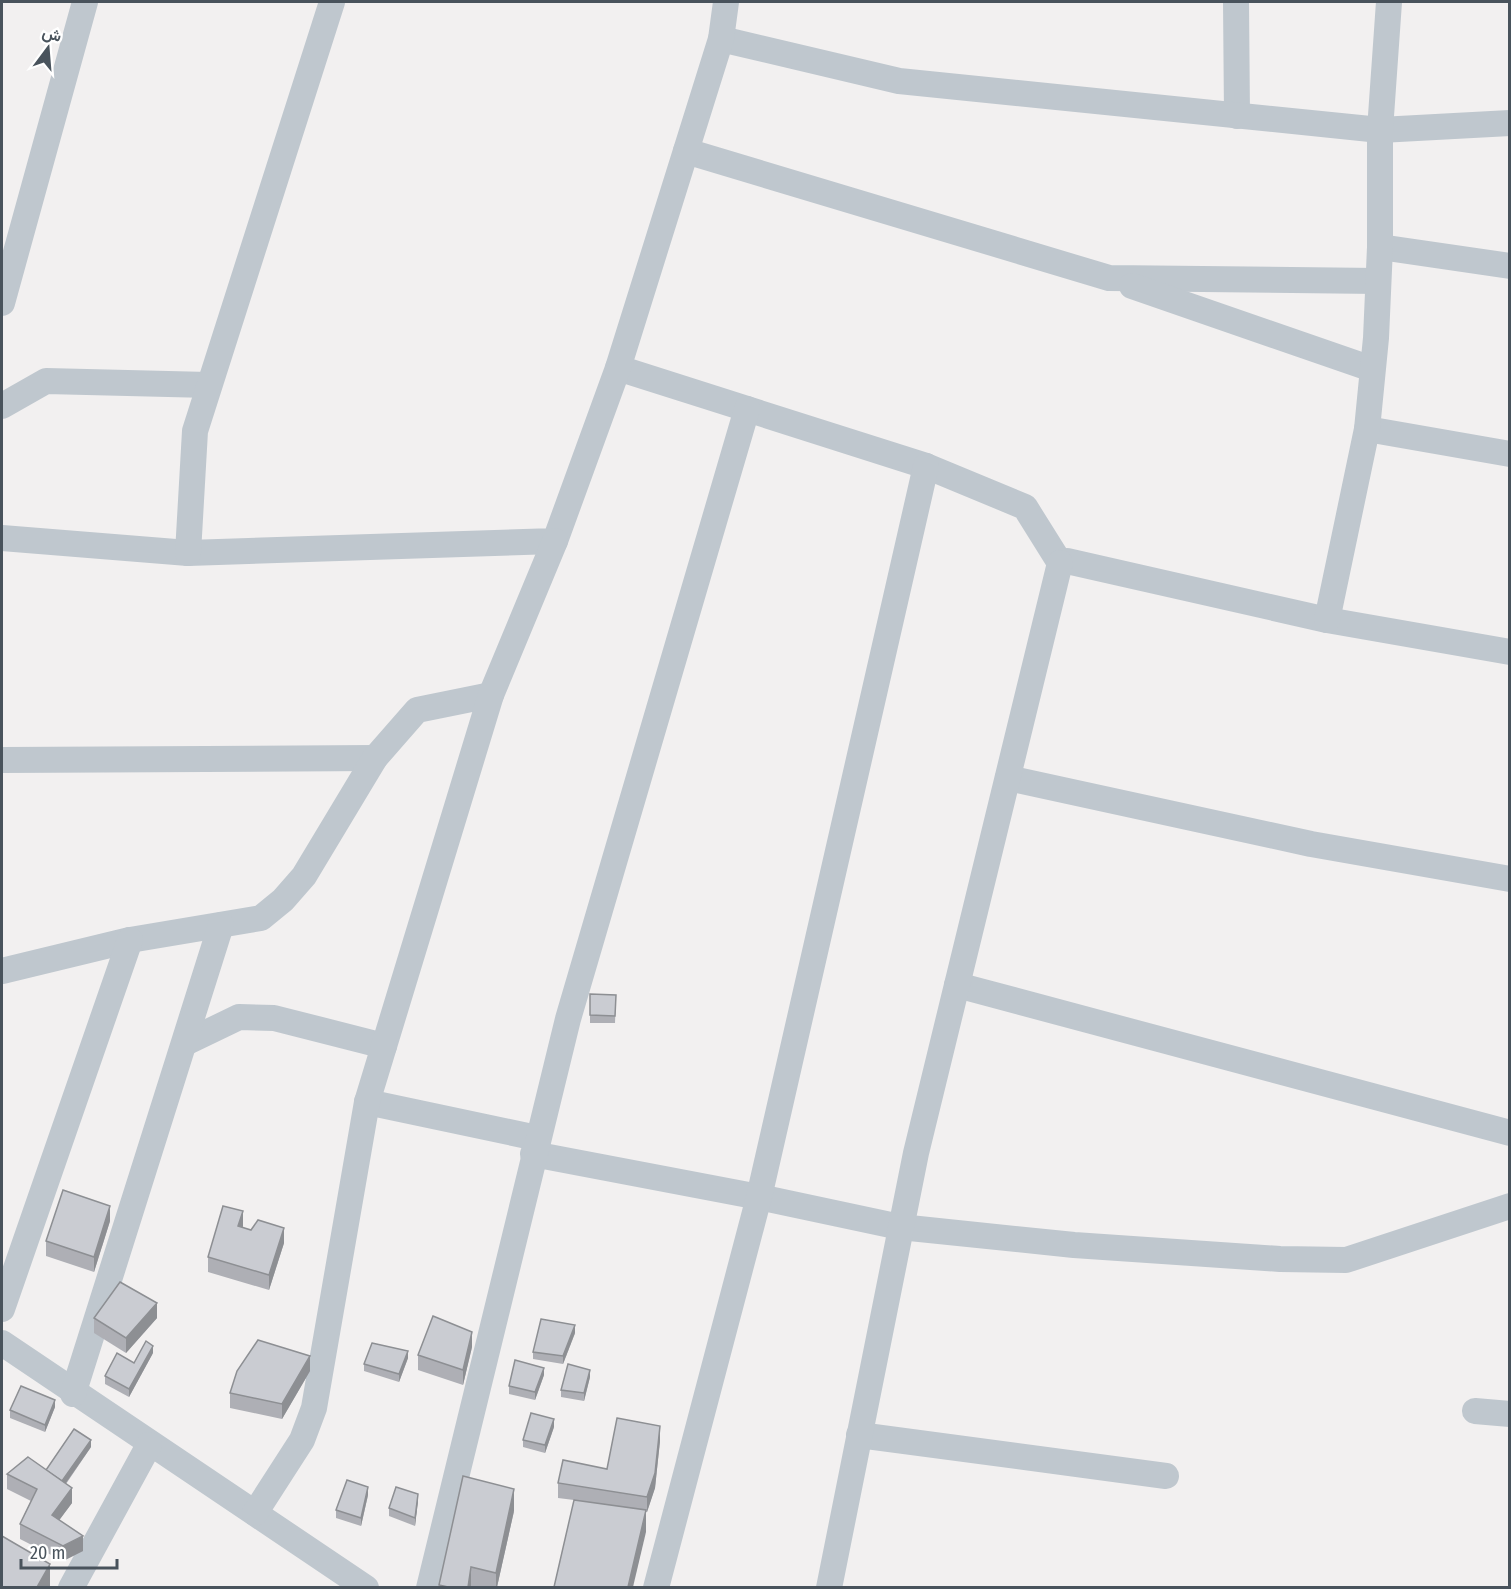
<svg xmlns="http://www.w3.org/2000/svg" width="1511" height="1589" font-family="'Fira Sans Condensed',Vazirmatn,sans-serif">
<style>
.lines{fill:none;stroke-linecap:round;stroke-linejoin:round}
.street{stroke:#bfc7ce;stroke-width:26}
.wall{fill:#aeafb5}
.shaded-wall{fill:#8d8f93}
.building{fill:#caccd2;stroke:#8d8f93;stroke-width:1.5}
</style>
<rect width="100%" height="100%" fill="#f2f0f0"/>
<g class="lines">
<g class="street">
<path d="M1236,2L1237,116"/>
<path d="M721,39L899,81L1380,130L1510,123"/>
<path d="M686,151L1109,278L1378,281"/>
<path d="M1380,247L1510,266"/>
<path d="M1132,286L1372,369"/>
<path d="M2,303L85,2"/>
<path d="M618,368L926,466L1025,507L1060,563"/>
<path d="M2,406L46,381L209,385"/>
<path d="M1367,429L1510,454"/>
<path d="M2,538L188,553L555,541L618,368L721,39L726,2"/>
<path d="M188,553L195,431L332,2"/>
<path d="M1060,563L1067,561L1327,620L1510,652"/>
<path d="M1327,620L1367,429L1376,338L1380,247V130L1389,2"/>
<path d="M2,760L375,758"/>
<path d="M1008,778L1311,844L1510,879"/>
<path d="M2,971L130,940L261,918L283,900L304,876L375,758L417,710L491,695"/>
<path d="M957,985L1510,1133"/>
<path d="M185,1043L239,1017L274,1018L384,1046"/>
<path d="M367,1102L537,1138"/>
<path d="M533,1154L759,1197L900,1227L1074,1245L1280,1259L1346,1260L1510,1206"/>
<path d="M2,1309L130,940"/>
<path d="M2,1343L366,1588"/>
<path d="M73,1394L221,925"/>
<path d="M1475,1411L1510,1414"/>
<path d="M859,1435L1166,1476"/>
<path d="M255,1513L302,1440L314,1408L367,1102L491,695L555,541"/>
<path d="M71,1588L149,1445"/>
<path d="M429,1588L568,1019L747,409"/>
<path d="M656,1588L759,1197L926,466"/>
<path d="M829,1588L916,1153L1060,563"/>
</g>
</g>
<g class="wall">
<path d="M590,994L616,995L615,1023H590Z"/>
<path d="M110,1221L94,1272L46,1256V1241Z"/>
<path d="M243,1226V1228L284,1243L269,1290L208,1272V1257Z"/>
<path d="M94,1318H157L126,1353L94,1333Z"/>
<path d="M575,1333L563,1364L533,1359V1352Z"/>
<path d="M472,1347L463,1385L418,1370V1355Z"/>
<path d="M153,1353L129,1397L105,1384V1376Z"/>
<path d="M408,1358L399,1382L364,1371V1364Z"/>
<path d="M310,1371L282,1419L230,1408V1393Z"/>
<path d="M544,1375L535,1400L509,1394V1386Z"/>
<path d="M590,1377L584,1401L561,1397V1390Z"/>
<path d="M55,1407L45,1432L10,1418V1410Z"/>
<path d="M554,1427L545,1453L523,1447V1440Z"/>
<path d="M660,1441L655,1488L647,1512H646V1532L574,1500L558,1498V1483L607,1469Z"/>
<path d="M91,1447L66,1484L72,1503L59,1520L83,1551L63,1561L20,1539V1524L31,1501L7,1489V1474L46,1470Z"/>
<path d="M368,1495L361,1526L336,1518V1510Z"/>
<path d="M418,1501L415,1526L389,1516V1508Z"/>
<path d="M514,1511L497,1587H439V1585Z"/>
</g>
<g class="shaded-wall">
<path d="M110,1206V1221L94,1272V1257Z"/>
<path d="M243,1211V1226L238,1241V1226Z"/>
<path d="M284,1228V1243L269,1290V1275Z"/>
<path d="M157,1303V1318L126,1353V1338Z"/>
<path d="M575,1325V1333L563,1364V1356Z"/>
<path d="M472,1332V1347L463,1385V1370Z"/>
<path d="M153,1346V1353L129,1397V1389Z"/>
<path d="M408,1351V1358L399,1382V1374Z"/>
<path d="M310,1356V1371L282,1419V1404Z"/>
<path d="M544,1368V1375L535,1400V1392Z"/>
<path d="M590,1370V1377L584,1401V1393Z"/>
<path d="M55,1400V1407L45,1432V1425Z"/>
<path d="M554,1419V1427L545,1453V1445Z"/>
<path d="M660,1426V1441L655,1488L647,1512V1497Z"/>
<path d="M91,1440V1447L61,1490V1483Z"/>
<path d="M368,1487V1495L361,1526V1518Z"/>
<path d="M72,1488V1503L52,1530V1515Z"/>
<path d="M514,1489V1511L497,1587H496V1573Z"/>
<path d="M418,1494V1501L415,1526V1518Z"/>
<path d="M646,1510V1532L633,1587H628Z"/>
<path d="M83,1536V1551L63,1561V1546Z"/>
<path d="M50,1564V1587H37Z"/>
<path d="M471,1567V1587H468Z"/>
</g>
<g class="building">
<path d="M590,994L616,995L615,1016L590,1015Z"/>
<path d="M63,1190L110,1206L94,1257L46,1241Z"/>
<path d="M223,1206L243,1211L238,1226L251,1230L258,1220L284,1228L269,1275L208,1257Z"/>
<path d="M120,1282L157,1303L126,1338L94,1318Z"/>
<path d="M433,1316L472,1332L463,1370L418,1355Z"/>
<path d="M541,1319L575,1325L563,1356L533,1352Z"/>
<path d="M258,1340L310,1356L282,1404L230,1393L237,1371Z"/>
<path d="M146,1341L153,1346L129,1389L105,1376L117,1353L134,1363Z"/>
<path d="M372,1343L408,1351L399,1374L364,1364Z"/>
<path d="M515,1360L544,1368L535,1392L509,1386Z"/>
<path d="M568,1364L590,1370L584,1393L561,1390Z"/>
<path d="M21,1386L55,1400L45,1425L10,1410Z"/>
<path d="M531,1413L554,1419L545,1445L523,1440Z"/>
<path d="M617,1418L660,1426L655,1473L647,1497L558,1483L563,1460L607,1469Z"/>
<path d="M74,1429L91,1440L62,1481L46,1470Z"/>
<path d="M28,1457L72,1488L52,1515L83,1536L63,1546L20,1524L37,1489L7,1474Z"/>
<path d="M463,1476L514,1489L496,1573L471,1567L468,1587H448L439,1585Z"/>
<path d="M347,1480L368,1487L361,1518L336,1510Z"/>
<path d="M396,1487L418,1494L415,1518L389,1508Z"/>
<path d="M574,1500L646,1510L628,1587H554Z"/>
<path d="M2,1536L50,1564L37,1587H2Z"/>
</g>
<rect width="1511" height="1589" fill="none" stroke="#49535c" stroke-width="6"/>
<g transform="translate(48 48) rotate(16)" stroke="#ffffff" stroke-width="4.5" paint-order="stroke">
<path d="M0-4.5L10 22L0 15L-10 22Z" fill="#49535c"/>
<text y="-9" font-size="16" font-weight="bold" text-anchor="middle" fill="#49535c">ش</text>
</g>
<path d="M21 1559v9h96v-9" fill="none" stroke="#49535c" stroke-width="3"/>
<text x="30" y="1559" font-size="18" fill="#49535c" stroke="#ffffff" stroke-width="4.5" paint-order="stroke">20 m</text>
</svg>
